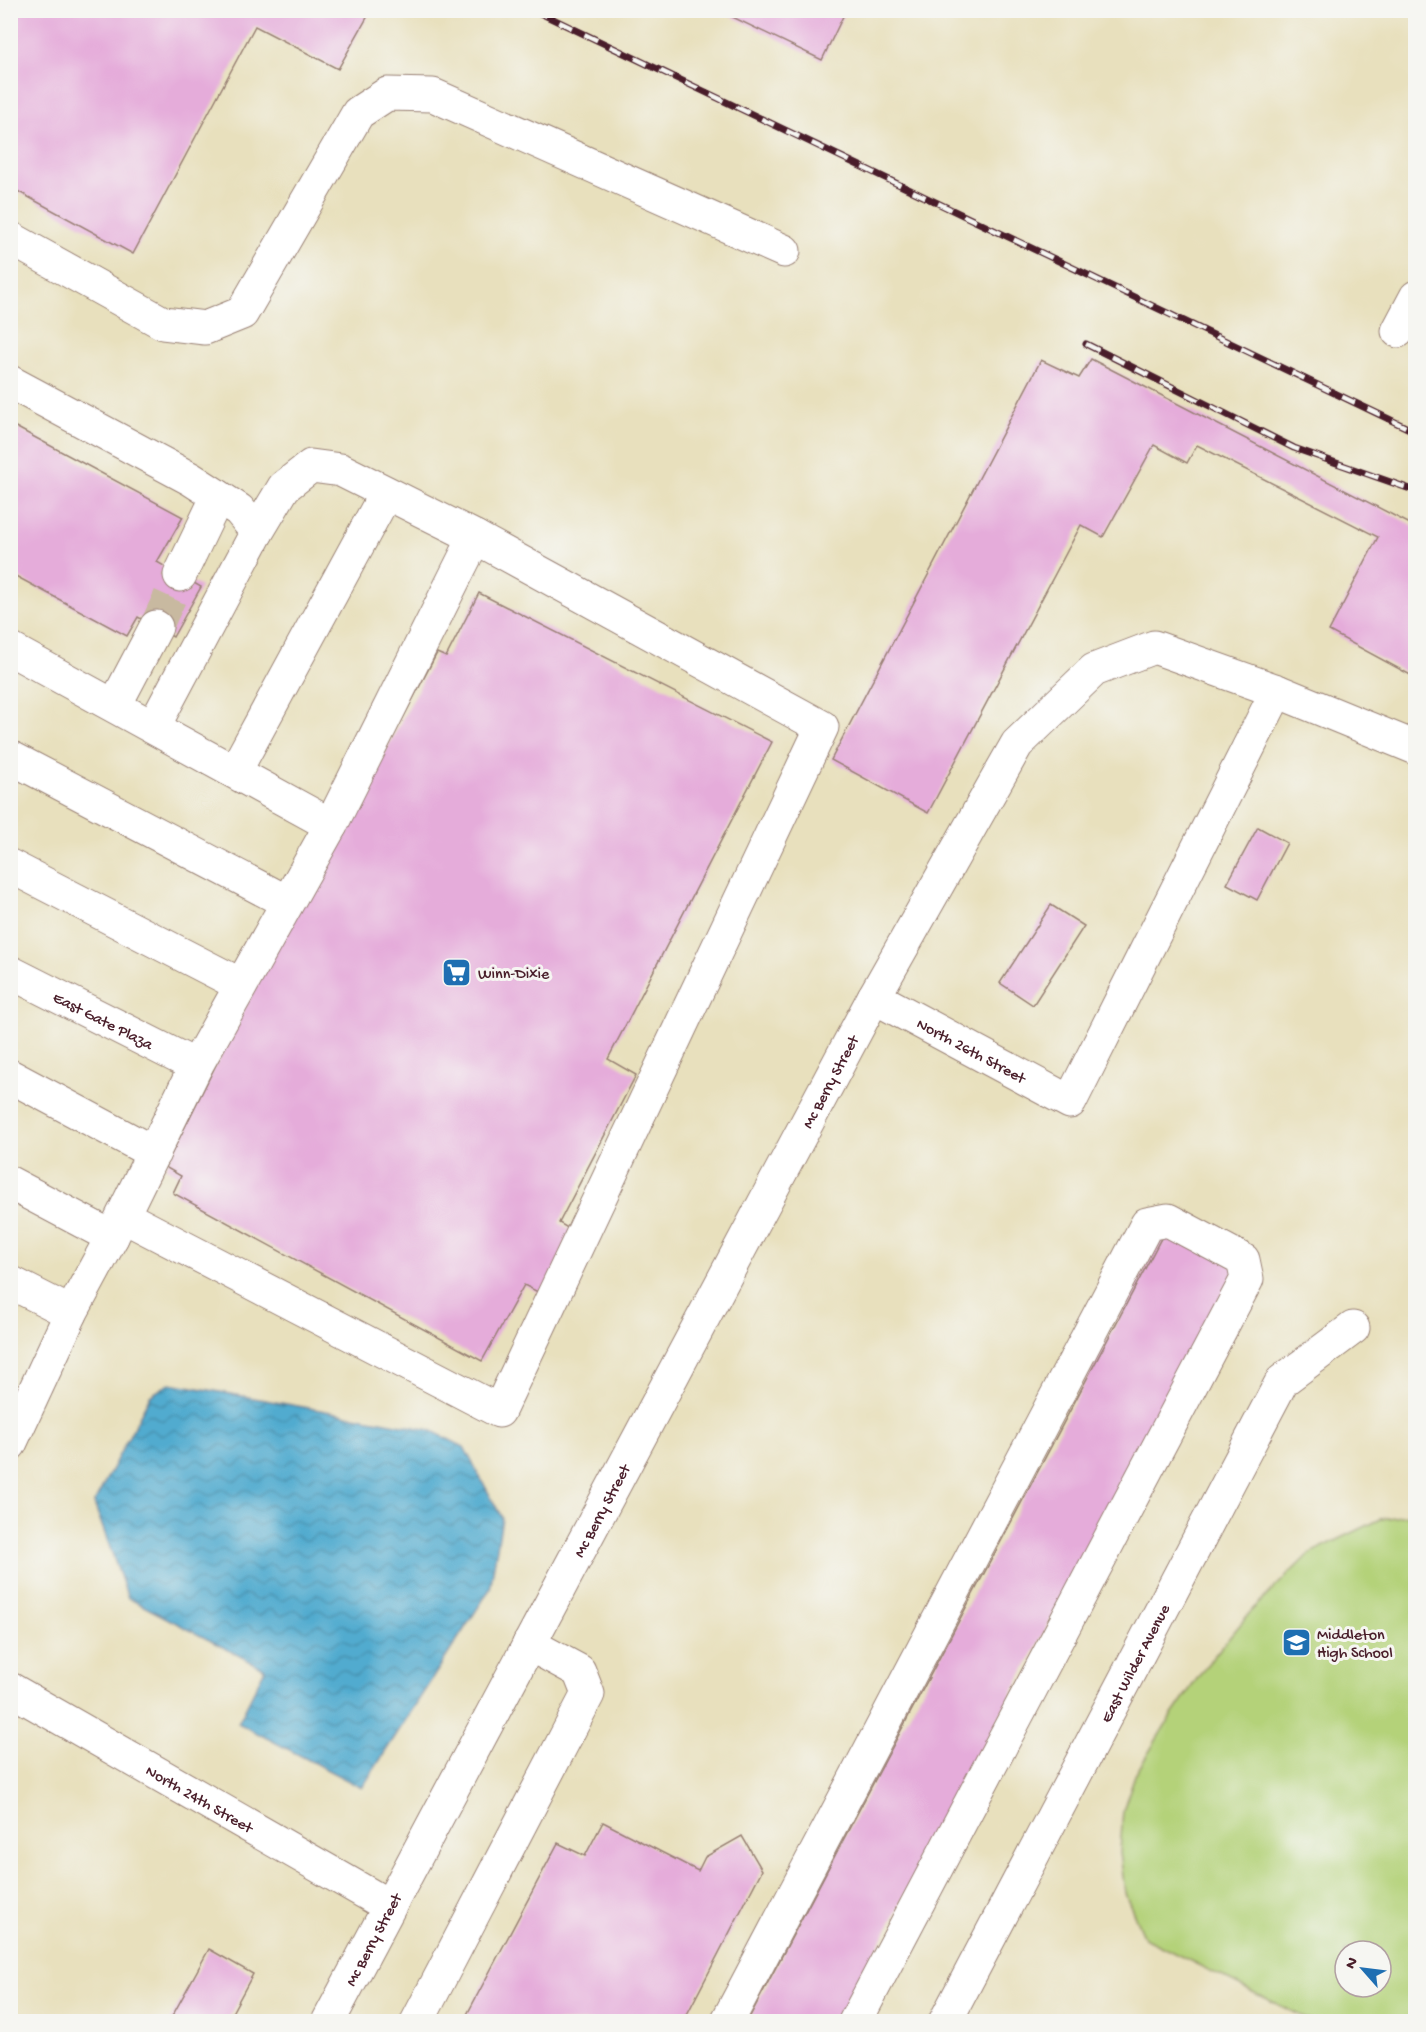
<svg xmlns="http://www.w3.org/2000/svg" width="1426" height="2032" font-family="'Gochi Hand',sans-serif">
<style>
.pitch{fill:#b4d279;stroke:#7f7852;stroke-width:1.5;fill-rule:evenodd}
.water{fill:url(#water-waves);stroke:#4e657d;stroke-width:1.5}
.building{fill:#e5acda}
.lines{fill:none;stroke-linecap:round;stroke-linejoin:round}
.minor-tunnel{stroke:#c8b9a0;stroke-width:33;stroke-dasharray:33 16;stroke-linecap:butt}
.minor-casing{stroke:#998074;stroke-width:35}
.minor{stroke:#fff;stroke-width:33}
.rail-casing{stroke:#4a1f2b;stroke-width:7}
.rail{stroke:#f6f6f2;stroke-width:4.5;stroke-dasharray:14;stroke-linecap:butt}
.labels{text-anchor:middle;stroke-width:6;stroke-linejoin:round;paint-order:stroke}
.poi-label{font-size:16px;fill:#4a1f2b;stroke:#f6f6f2;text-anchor:start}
.street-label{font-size:16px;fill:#4a1f2b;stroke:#f6f6f2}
</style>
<defs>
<pattern id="water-waves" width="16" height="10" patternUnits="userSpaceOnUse" patternTransform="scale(1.5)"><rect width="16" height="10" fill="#51abcf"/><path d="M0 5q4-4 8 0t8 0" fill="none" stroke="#458ba8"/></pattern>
</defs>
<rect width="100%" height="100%" fill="#f6f6f2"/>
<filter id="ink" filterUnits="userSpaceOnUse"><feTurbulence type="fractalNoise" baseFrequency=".0167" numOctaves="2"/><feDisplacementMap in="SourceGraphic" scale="12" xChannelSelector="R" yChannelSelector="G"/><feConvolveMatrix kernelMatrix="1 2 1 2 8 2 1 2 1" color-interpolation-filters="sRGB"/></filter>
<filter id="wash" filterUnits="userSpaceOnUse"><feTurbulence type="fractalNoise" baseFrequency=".008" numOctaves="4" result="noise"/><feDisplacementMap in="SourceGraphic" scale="24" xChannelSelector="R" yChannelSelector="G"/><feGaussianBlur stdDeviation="1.35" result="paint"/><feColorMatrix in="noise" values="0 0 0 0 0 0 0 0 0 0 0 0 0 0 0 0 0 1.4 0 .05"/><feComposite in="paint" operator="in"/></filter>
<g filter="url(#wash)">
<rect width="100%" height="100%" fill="#e8e0bd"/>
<path class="pitch" d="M1415,1514V2021H1311L1144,1938L1125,1893L1120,1852L1123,1810L1135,1775L1169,1719L1206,1666L1252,1610L1310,1553L1381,1519ZM1345,1951H1381V1987H1345Z"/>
<path class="water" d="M170,1383L430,1430L464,1447L502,1518L490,1589L362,1788L238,1723L265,1669L128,1598L94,1503L150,1396Z"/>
<g id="blocks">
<g class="building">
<path d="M10,10H362L369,14L338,69L255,26L133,254L10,187Z"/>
<path d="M718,10H846L822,60Z"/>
<path d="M1091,359L1416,527V678L1329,631L1378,537L1197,445L1187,463L1154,445L1103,537L1081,525L928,813L831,760L1041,360L1079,378Z"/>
<path d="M10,424L183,517L157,562L201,587L173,637L138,617L127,636L10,573Z"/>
<path d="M479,593L772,742L608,1059L636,1075L559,1223L580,1235L546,1296L524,1285L482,1361L173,1193L181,1176L165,1167L307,882L315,886L437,653L446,657Z"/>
<path d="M1258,827L1287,843L1257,900L1227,884Z"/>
<path d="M1051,905L1084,926L1033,1005L1000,983Z"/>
<path d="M1166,1229L1237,1268L838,2022H747Z"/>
<path d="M603,1822L698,1871L705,1857L742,1836L762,1870L683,2022H463L558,1843L585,1856Z"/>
<path d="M209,1949L253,1974L227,2022H169Z"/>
</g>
</g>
</g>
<g filter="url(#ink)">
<use href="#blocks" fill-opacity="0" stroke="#998074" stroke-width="1.5"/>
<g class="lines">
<path class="minor-tunnel" d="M156,627L180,575"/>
<defs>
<g id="minor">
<path d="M10,238L163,323L205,328L242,313L358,113L387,94L433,95L784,251"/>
<path d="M1398,331L1416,297"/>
<path d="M10,382L191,479L239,510L257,532L154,726"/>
<path d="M257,532L284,487L311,466L341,470L475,537"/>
<path d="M180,575L218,496"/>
<path d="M10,649L331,825"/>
<path d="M115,705L156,627"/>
<path d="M10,757L287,902"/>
<path d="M235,771L386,493"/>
<path d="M10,866L241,985"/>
<path id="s1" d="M10,972L196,1066"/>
<path id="s2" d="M874,997L1070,1102L1277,691"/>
<path d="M10,1076L154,1153"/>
<path d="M10,1183L112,1237"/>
<path d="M10,1282L71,1313"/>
<path d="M10,1444L71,1313L112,1237L196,1066L331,825L475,537L822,727L499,1411L123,1216"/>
<path id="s3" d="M10,1689L389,1906"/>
<path id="s4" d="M328,2022L874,997L1017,744L1094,670L1154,647L1277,691L1416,748"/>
<path d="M417,2022L588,1694L579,1671L529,1644"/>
<path d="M727,2022L1147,1224L1168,1220L1243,1260L1247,1279L855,2022"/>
<path id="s5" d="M945,2022L1282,1381L1353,1328"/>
</g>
</defs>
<use href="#minor" class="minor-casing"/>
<use href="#minor" class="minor"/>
<defs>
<g id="rail">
<path d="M534,10L1416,432"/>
<path d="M1086,344L1294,448L1416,491"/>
</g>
</defs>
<use href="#rail" class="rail-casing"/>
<use href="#rail" class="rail"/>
</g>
</g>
<defs>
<symbol id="supermarket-square" viewBox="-11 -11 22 22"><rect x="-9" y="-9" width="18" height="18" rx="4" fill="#1f6fb2" stroke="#f6f6f2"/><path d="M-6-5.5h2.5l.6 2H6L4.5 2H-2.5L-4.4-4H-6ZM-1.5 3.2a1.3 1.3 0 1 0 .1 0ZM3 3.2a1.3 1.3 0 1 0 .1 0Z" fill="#fff"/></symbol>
<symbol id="school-square" viewBox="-11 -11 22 22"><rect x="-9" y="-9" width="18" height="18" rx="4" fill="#1f6fb2" stroke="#f6f6f2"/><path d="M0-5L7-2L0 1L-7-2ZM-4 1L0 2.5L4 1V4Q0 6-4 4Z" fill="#fff"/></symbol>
</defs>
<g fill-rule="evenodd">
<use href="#supermarket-square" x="440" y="956" width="33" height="33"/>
<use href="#school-square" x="1280" y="1626" width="33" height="33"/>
</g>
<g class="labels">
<g class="poi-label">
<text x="478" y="978">Winn-Dixie</text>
<text x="1317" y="1639">Middleton<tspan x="1317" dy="18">High School</tspan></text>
</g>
<g class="street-label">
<text dy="6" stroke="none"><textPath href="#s1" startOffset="105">East Gate Plaza</textPath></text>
<text dy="6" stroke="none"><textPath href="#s2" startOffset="111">North 26th Street</textPath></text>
<text dy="6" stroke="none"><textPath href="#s4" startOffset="1066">Mc Berry Street</textPath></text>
<text dy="6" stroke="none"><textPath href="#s4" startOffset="580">Mc Berry Street</textPath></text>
<text dy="6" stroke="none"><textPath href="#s5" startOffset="406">East Wilder Avenue</textPath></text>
<text dy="6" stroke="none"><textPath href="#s3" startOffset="219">North 24th Street</textPath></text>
<text dy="6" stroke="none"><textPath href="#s4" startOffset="94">Mc Berry Street</textPath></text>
</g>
</g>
<rect width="1426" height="2032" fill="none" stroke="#f6f6f2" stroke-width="36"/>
<g transform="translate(1363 1969) rotate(298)"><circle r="28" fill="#f6f6f2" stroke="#b1a0a2" stroke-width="1.5"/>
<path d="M0-4.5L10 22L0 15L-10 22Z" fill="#1f6fb2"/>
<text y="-9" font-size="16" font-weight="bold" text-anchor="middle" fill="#4a1f2b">N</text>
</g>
</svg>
